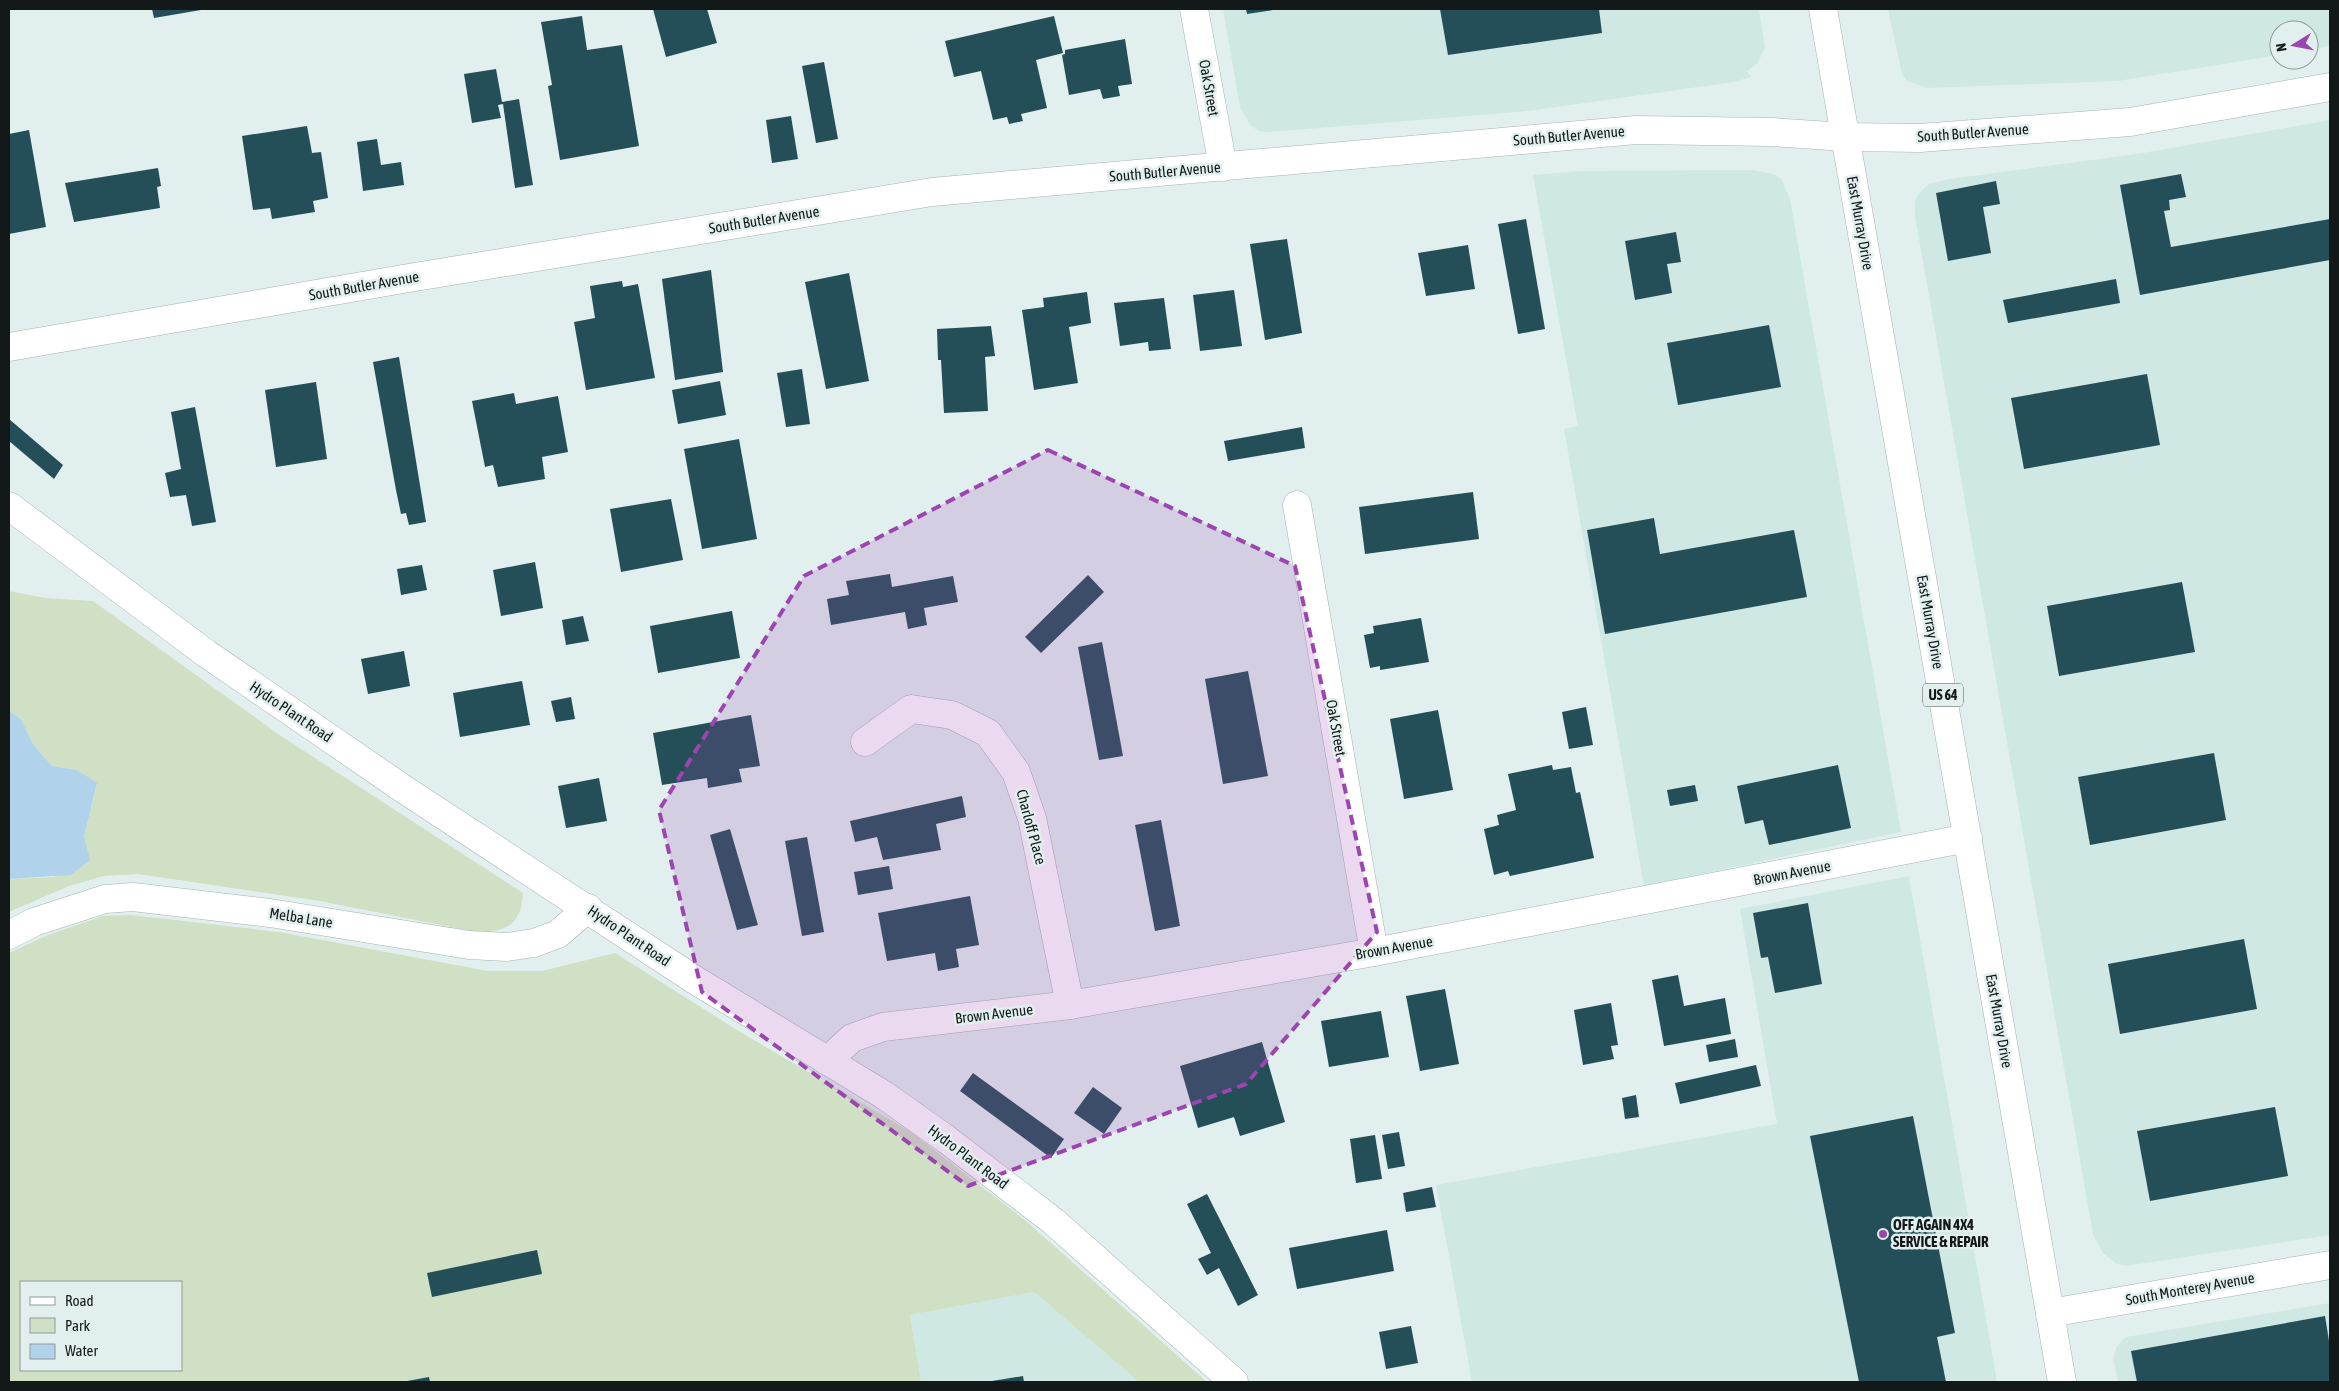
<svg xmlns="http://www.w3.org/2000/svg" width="2339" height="1391" font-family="'Asap Condensed',sans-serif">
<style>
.built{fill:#cfe8e4}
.green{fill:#d0e0c5;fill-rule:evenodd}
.water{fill:#b0d2ea}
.building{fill:#254f58}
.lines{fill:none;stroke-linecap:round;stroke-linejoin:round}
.minor-casing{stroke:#a5b3b1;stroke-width:29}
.tertiary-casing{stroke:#a5b3b1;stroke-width:29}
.trunk-casing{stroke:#a5b3b1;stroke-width:29}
.minor{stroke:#fff;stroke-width:28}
.tertiary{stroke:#fff;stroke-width:28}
.trunk{stroke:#fff;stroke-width:28}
.marked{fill:#9c45b1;fill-opacity:0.2;stroke:#9c45b1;stroke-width:4;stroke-dasharray:10 6;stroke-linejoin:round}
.poi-dot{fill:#9c45b1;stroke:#e1f0ee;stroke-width:2}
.labels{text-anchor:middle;stroke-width:5;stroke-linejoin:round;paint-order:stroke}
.shield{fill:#e1f0ee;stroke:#515958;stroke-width:1}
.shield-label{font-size:14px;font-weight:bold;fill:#131818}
.street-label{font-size:15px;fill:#131818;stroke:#e1f0ee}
.poi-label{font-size:15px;font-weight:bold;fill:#131818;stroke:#e1f0ee;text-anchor:start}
</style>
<rect width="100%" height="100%" fill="#e1f0ee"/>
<g class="built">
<path d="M1223,9H1759L1765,48L1757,64L1747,71L1751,77L1734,82L1528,111L1269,132L1259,131L1251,126L1240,107Z"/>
<path d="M1888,9H2330V46L2309,50V30H2279V55L2118,81L1927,88L1907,81L1902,74Z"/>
<path d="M2330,120V1235L2126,1266L2117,1264L2103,1253L2093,1234L1915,216V202L1918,195L1928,184L1950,179L2137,154Z"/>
<path d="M1754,170L1776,175L1781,179L1790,199L1901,832L1644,886L1564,429L1578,426L1533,175L1580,171Z"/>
<path d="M1909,876L1997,1382H1472L1436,1185L1777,1124L1740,909Z"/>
<path d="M1034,1292L1139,1382H921L910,1315Z"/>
<path d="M2330,1303V1382H2118L2113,1357L2117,1346L2126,1337Z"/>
</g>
<g class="green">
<path d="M9,591L45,598L93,601L281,736L523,893C521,924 509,930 481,933L320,901L138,874L104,876L69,886L9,912V879L54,877L84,837L97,784L77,770L52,766L33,744L21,719L9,711Z"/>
<path d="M131,915L279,932L488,971H542L615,953L737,1030L911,1132L1026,1221L1207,1382H1139L1034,1292L910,1315L921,1382H9V953L48,935L103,916ZM21,1282H181V1370H21Z"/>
</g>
<path class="water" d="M9,711L21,719L33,744L52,766L77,770L97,783L84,837L90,860L71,875L9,879Z"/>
<g class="building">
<path d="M152,9H201V10L154,18Z"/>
<path d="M653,9H707L717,43L666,57Z"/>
<path d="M1246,9H1273V10L1247,14Z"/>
<path d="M1440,9H1599L1602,33L1448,55Z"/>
<path d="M582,16L587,50L622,45L639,146L560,160L548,86L552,85L541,22Z"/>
<path d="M1054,16L1063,53L1036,60L1047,108L1021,114L1023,121L1009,124L1007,117L993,120L981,71L954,77L945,41Z"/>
<path d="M1125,39L1132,84L1118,86L1120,96L1103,99L1100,89L1069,95L1062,55L1065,54V50Z"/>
<path d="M824,62L838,139L816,143L802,66Z"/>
<path d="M496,69L502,102L519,99L533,185L515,188L503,104L498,105L501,118L472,123L464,74Z"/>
<path d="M791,116L798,159L772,163L766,120Z"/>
<path d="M307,126L312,153L321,152L328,198L313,201L315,212L272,219L270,208L253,210L242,136Z"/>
<path d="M29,130L46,227L9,234V134Z"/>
<path d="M377,139L381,165L401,162L404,185L363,191L357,142Z"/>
<path d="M158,168L161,186L157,187L160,208L74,222L65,183Z"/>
<path d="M2181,174L2186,197L2169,200L2170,210L2164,211L2171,247L2330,219V260L2140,295L2120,185Z"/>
<path d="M1996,181L2000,204L1983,207L1991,253L1948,261L1936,193Z"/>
<path d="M1526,219L1545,329L1518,334L1498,224Z"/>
<path d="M1676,232L1681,262L1667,264L1672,293L1635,300L1625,241Z"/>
<path d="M1287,239L1302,333L1265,340L1250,244Z"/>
<path d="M1468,245L1475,289L1426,296L1418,253Z"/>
<path d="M711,270L723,372L675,380L662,279Z"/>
<path d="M849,273L869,381L826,389L805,282Z"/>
<path d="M2116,279L2120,303L2008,323L2003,300Z"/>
<path d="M622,281L623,287L638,284L655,378L586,390L574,322L595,318L590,286Z"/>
<path d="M1234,290L1242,346L1200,351L1193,295Z"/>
<path d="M1087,292L1091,323L1069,327L1078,383L1034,390L1022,310L1044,307L1043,298Z"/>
<path d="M1164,298L1171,349L1149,351L1148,342L1120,346L1114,303Z"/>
<path d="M1769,325L1781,387L1678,405L1667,343Z"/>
<path d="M991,326L995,356L985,357L988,411L944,413L941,360H938L937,329Z"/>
<path d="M399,357L426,522L409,525L406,513L401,514L396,490L373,362Z"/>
<path d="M802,369L810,424L786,427L777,373Z"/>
<path d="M2147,374L2160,445L2024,469L2011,398Z"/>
<path d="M720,381L726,415L678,424L672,390Z"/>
<path d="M316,382L327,459L276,467L265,390Z"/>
<path d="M514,393L516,404L558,396L568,452L542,457L545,479L498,487L493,465L485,467L472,401Z"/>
<path d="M195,407L216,522L192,526L186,495L170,497L165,473L181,469L171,412Z"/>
<path d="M9,419L63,465L54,479L9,441Z"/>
<path d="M1302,427L1305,448L1228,461L1224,441Z"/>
<path d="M739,439L757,539L702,549L684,449Z"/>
<path d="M1473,492L1479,539L1365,554L1359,507Z"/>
<path d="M671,499L683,560L621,572L610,509Z"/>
<path d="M1654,518L1660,554L1794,530L1807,597L1605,634L1587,530Z"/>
<path d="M535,562L543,608L501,616L493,570Z"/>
<path d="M422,565L427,590L401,595L397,569Z"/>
<path d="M890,574L892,587L953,576L958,602L924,608L927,625L908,629L905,612L831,625L827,599L849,595L846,581Z"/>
<path d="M1088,575L1104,592L1041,653L1025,637Z"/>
<path d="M2182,582L2195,652L2059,676L2047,606Z"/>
<path d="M732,611L740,658L658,673L650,626Z"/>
<path d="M583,616L589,641L566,645L562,620Z"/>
<path d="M1421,618L1429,662L1380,670V666L1370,668L1364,635L1374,633L1373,626Z"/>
<path d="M1102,642L1123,756L1099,760L1078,647Z"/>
<path d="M404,651L410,686L368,694L361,659Z"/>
<path d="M1248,671L1268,776L1223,784L1205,679Z"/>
<path d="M522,681L530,725L460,737L453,693Z"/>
<path d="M571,697L575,719L556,722L551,701Z"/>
<path d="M1586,707L1593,745L1569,749L1562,712Z"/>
<path d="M1438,710L1453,790L1404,799L1390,719Z"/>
<path d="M751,715L760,766L739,769L742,782L708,788L707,778L662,785L653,733Z"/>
<path d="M2214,753L2226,820L2090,845L2078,777Z"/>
<path d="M1552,765L1553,770L1571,767L1576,793L1580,792L1594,858L1510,876L1508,871L1494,875L1484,829L1499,825L1497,815L1516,810L1508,774Z"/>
<path d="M1838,765L1851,828L1769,845L1763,820L1745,824L1737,786Z"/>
<path d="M599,778L607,821L566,828L558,786Z"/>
<path d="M1695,785L1698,801L1670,806L1667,790Z"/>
<path d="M962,796L966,817L936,824L941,850L883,860L877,837L855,842L850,821Z"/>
<path d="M1161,820L1180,926L1155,931L1135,825Z"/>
<path d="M730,829L758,925L737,930L710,835Z"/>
<path d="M807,837L824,932L802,936L785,841Z"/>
<path d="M889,866L893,889L858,895L854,872Z"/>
<path d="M970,896L979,945L956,949L959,967L938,971L935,953L887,961L878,913Z"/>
<path d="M1808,903L1822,984L1775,993L1768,957L1761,958L1753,913Z"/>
<path d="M2244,939L2257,1009L2120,1034L2108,964Z"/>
<path d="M1678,975L1684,1006L1725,998L1731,1034L1664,1046L1652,980Z"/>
<path d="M1445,989L1459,1064L1420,1071L1406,996Z"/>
<path d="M1611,1003L1618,1045L1611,1046L1614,1059L1583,1065L1574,1010Z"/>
<path d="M1381,1011L1389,1057L1329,1067L1321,1021Z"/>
<path d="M1735,1039L1738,1057L1709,1062L1706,1045Z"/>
<path d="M1262,1042L1285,1122L1240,1136L1234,1117L1198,1128L1180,1066Z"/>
<path d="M1756,1065L1761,1086L1680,1104L1675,1083Z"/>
<path d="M973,1073L1064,1139L1051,1158L960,1091Z"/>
<path d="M1093,1087L1122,1108L1104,1134L1074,1113Z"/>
<path d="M1636,1095L1639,1117L1625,1119L1622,1098Z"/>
<path d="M2275,1107L2288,1176L2150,1201L2137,1131Z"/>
<path d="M1913,1116L1955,1333L1937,1337L1946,1382H1859L1810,1136Z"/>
<path d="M1399,1132L1405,1166L1388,1169L1382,1135Z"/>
<path d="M1375,1135L1382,1179L1356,1183L1350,1139Z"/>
<path d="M1432,1187L1436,1207L1406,1212L1403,1193Z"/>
<path d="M1207,1194L1258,1295L1238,1306L1219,1268L1207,1275L1198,1259L1211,1253L1187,1204Z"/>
<path d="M1387,1230L1394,1271L1297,1289L1289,1248Z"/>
<path d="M537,1250L542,1274L432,1297L427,1273Z"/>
<path d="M2325,1316L2330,1347V1382H2137L2131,1351Z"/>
<path d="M1411,1326L1418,1363L1386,1369L1379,1332Z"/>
<path d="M1023,1376L1024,1382H992V1381Z"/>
<path d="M429,1377L430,1382H407V1381Z"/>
</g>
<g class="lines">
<defs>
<g id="minor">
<path d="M1194,9L1223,167"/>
<path d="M9,347L403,279L932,192L1636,130L1772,132L1845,137L1920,138L2130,122L2330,87"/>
<path d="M1297,505L1374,952"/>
<path d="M865,742L911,709L952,715L988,733L1016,772L1032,818L1070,1005"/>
<path d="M9,935L34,922L105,899L133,897L270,913L469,945L507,947L534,943L558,934L588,908"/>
<path d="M827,1061L852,1038L883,1027L1070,1005L1374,952L1968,838"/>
<path d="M2050,1313L2330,1265"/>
</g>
<path id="tertiary" d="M9,506L207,654L405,790L695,980L884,1095L946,1139L1053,1221L1234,1382"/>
<path id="trunk" d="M1823,9L2062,1382"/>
</defs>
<use href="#minor" class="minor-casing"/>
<use href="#tertiary" class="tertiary-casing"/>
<use href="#trunk" class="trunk-casing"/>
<use href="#minor" class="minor"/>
<use href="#tertiary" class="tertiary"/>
<use href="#trunk" class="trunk"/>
</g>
<path class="marked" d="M1048,450L1295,566L1377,932L1246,1084L968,1186L702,992L659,810L804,576Z"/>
<circle class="poi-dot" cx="1883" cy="1234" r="5"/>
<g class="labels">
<rect class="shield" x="1923" y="683.5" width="40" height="23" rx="4"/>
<g class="shield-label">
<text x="1943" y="700">US 64</text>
</g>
<g class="street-label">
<text transform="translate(1209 88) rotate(80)" y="5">Oak Street</text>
<text transform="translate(1973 133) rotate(-4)" y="5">South Butler Avenue</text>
<text transform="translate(1569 136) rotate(-5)" y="5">South Butler Avenue</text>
<text transform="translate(1165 172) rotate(-5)" y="5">South Butler Avenue</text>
<text transform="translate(764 220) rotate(-9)" y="5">South Butler Avenue</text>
<text transform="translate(1860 223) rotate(80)" y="5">East Murray Drive</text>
<text transform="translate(364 286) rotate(-10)" y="5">South Butler Avenue</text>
<text transform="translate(1930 622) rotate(80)" y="5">East Murray Drive</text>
<text transform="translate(291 712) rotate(34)" y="5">Hydro Plant Road</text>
<text transform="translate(1336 728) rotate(80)" y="5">Oak Street</text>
<text transform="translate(1031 827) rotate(75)" y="5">Charloff Place</text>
<text transform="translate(1792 873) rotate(-11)" y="5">Brown Avenue</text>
<text transform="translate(301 918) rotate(9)" y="5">Melba Lane</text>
<text transform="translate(629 936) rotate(34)" y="5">Hydro Plant Road</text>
<text transform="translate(1394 948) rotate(-10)" y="5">Brown Avenue</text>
<text transform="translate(994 1014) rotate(-7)" y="5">Brown Avenue</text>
<text transform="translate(1999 1021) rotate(80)" y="5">East Murray Drive</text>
<text transform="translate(968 1157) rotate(37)" y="5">Hydro Plant Road</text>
<text transform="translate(2190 1289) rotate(-10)" y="5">South Monterey Avenue</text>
</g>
<g class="poi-label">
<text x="1893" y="1230">OFF AGAIN 4X4<tspan x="1893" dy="17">SERVICE &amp; REPAIR</tspan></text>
</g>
</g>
<rect width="2339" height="1391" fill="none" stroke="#131818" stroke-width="20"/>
<rect x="20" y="1281" width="162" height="90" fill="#e1f0ee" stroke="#8f9a98"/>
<rect x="30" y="1297" width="25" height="8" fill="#ffffff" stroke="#8f9a98"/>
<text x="65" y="1306" font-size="15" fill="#131818">Road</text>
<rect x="30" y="1318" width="25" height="15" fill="#d0e0c5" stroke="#8f9a98"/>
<text x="65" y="1331" font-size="15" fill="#131818">Park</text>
<rect x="30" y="1344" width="25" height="15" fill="#b0d2ea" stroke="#8f9a98"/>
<text x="65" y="1356" font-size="15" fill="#131818">Water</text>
<g transform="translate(2294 45) rotate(260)"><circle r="24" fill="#e1f0ee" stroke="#8f9a98"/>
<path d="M0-4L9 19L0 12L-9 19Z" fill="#9c45b1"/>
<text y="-8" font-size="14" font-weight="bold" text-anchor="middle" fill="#131818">N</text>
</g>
</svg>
